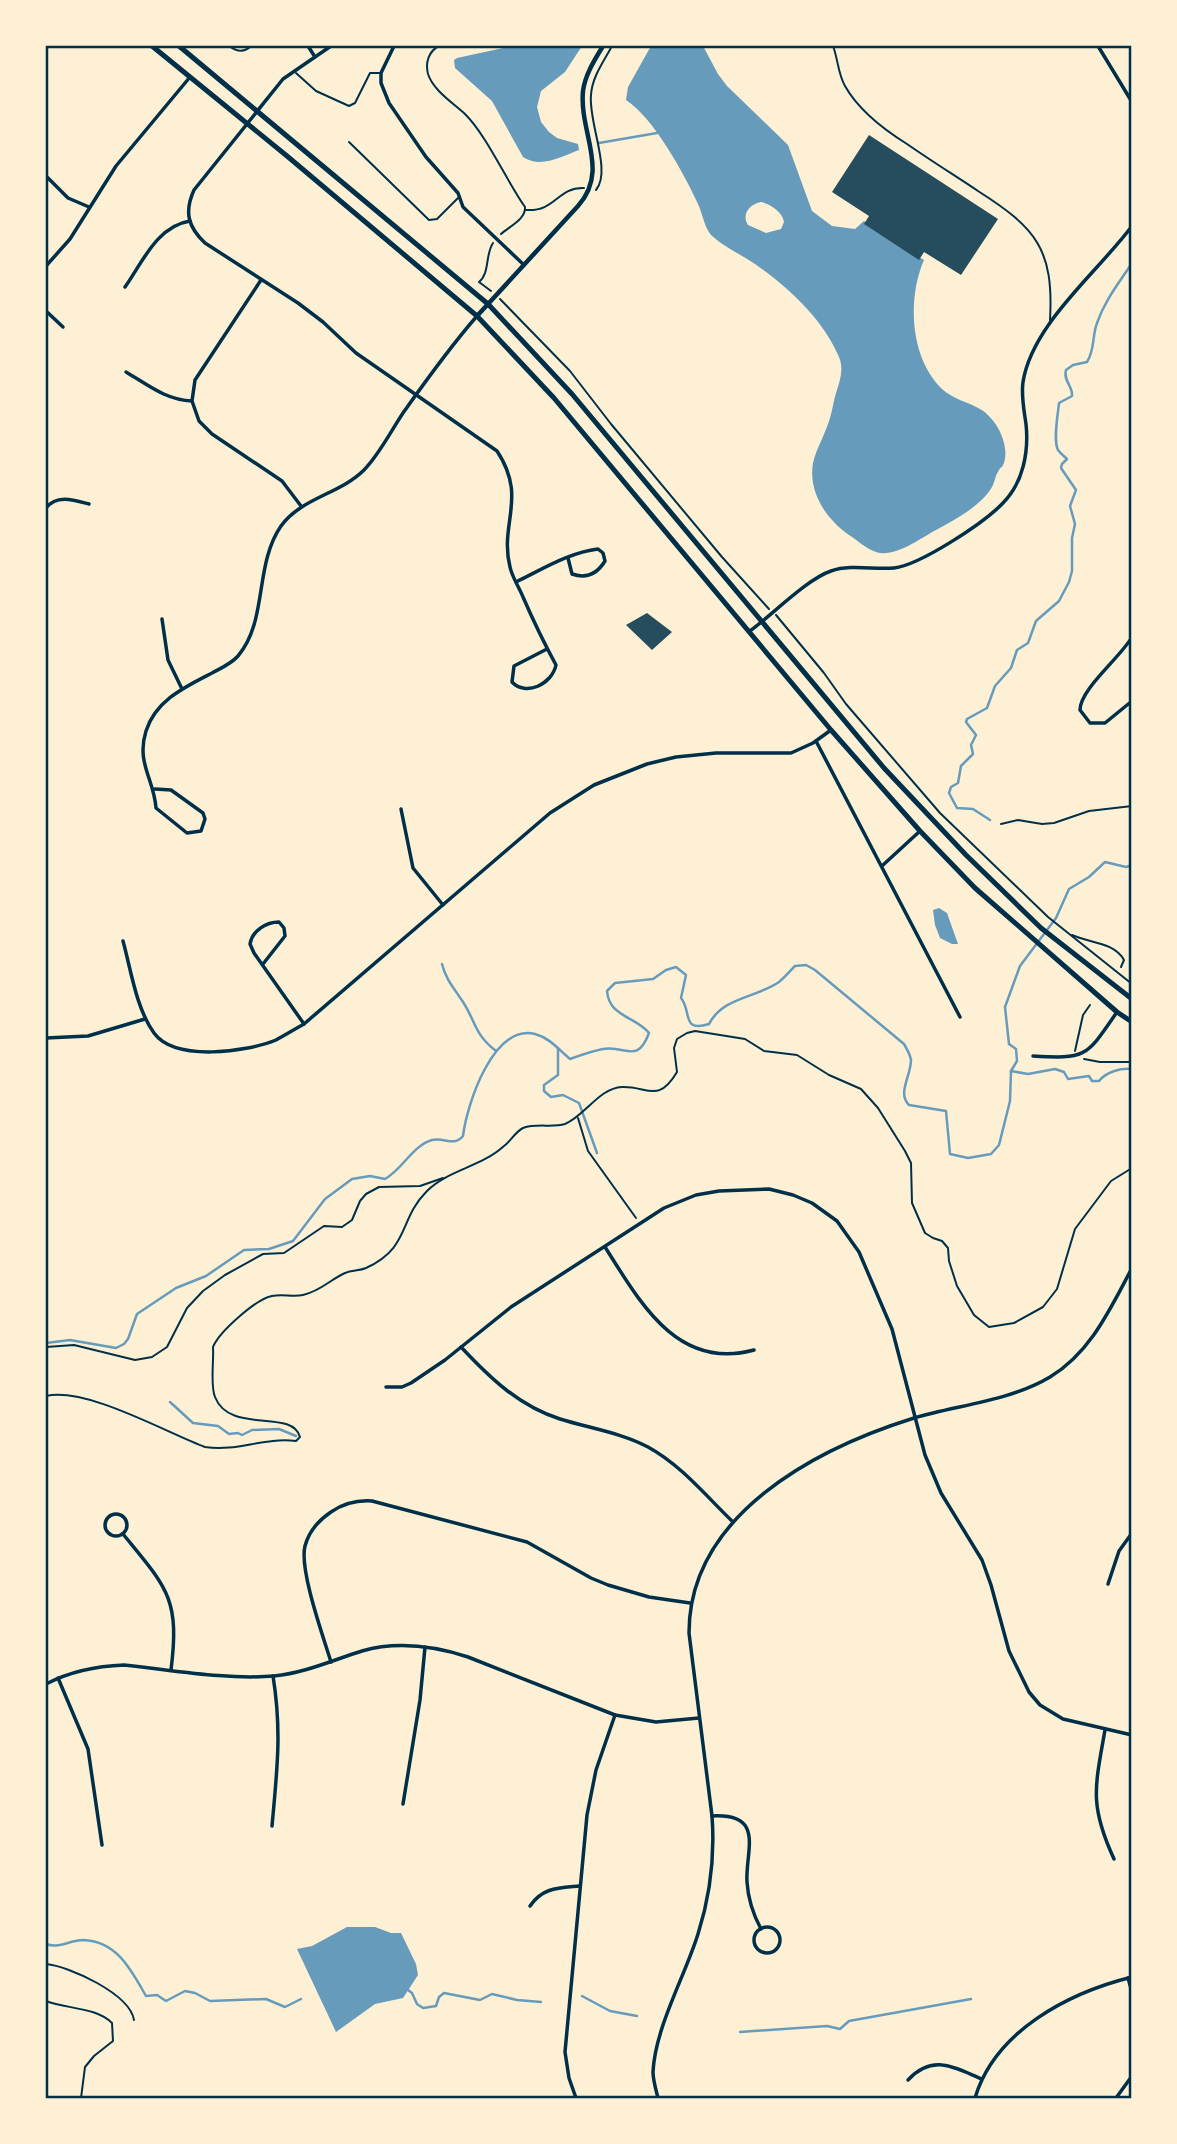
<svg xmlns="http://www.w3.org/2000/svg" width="1177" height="2144" font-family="'Crimson Pro',serif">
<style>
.water{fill:#669bbc;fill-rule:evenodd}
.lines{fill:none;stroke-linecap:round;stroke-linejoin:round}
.stream{stroke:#669bbc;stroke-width:2.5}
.building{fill:#264d5e}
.path{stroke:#003049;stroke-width:2}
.service{stroke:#003049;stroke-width:2}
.minor{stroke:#003049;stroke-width:3.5}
.tertiary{stroke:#003049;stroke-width:4.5}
.primary{stroke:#003049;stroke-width:5}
.neatline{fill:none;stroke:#003049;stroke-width:2.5}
</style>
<rect width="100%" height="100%" fill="#fdf0d5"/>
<g class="water">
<path d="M512,46H582L565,72L541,91L537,107L541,122L549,132L557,138L578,144L579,150C562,156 541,169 523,157L492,101L455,68L454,60L457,58Z"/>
<path d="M651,46H703L718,74L727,86L788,145L812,211L832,226L855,229L864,221L924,260C907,299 910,358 942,389C953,399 968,402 980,409C996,418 1010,444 1004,463C1001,470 1001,465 998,472C995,476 995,482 992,487C981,506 953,521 934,531C918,540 894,558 876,552C866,549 857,540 849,535C826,519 808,492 813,463C816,450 824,436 828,424C832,414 833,403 836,393C840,381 844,369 839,357C823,319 788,287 755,264C740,254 724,247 711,235C704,226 703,215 698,204C685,175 653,117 626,100L628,87ZM761,202C771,204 783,213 784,222L781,229L766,233L748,225C741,214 750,204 761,202Z"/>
<path d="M939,908L947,913L958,944H952L940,938L935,925L933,910Z"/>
<path d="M347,1927H375L391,1933H401L416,1964L418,1975L403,1998L375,2004L336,2032L297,1949L312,1946Z"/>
</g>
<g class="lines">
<g class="stream">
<path d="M599,143L657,133"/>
<path d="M990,820L973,809L957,808L949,793L951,787L958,783L961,766L973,754L971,745L976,735L966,722L967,719L987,708L995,686L1011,668L1017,650L1028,643L1036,621L1059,601L1069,582L1072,571V538L1075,524L1070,506L1076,490L1061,468L1062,464L1067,459C1064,456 1061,454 1058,450C1053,440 1058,414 1059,403L1072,396C1073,386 1063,381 1066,370L1073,365L1087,362C1095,350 1092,336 1097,323C1105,300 1119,283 1132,263"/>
<path d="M442,964C446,980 454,988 463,1002C476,1022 474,1034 496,1051"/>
<path d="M558,1048V1075L544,1085V1091L551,1097L563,1095L579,1103L597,1153"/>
<path d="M1011,1071L1028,1074L1055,1069L1064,1072L1068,1079L1089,1076L1092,1081H1099C1106,1072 1120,1068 1132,1069"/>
<path d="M46,1343L70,1340L116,1348L124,1344L128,1339L137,1314L176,1288L206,1276L244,1250L269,1249L293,1241L325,1199L352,1179L370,1176L385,1179C403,1169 412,1146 432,1140C444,1137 454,1147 463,1136C467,1104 493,1024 535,1034C550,1038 559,1050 570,1059C581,1055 592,1051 603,1049C626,1045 637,1065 649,1033C635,1016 609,1017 607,991L615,983L653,979L666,970L676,967L686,975L681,998C692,1011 681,1033 709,1024C723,997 756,998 779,982C785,977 790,971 795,966L806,965L815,970L904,1044C907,1049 910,1054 911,1060C911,1076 897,1093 909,1105L946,1111L950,1154L968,1158L991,1154L999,1145L1010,1101L1011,1071L1017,1061L1016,1049L1009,1044L1005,1007L1020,966L1056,918L1069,889L1089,877L1105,862L1126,867L1132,865"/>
<path d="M170,1402L193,1423L218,1426L229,1434L238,1433L242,1435L252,1430L279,1429L296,1436"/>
<path d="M46,1944C60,1949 70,1940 83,1940C117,1941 131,1970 146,1996L157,1995L166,2001L185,1991L195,1993L210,2001L266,1999L285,2007L301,1999"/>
<path d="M408,1990L412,1993L417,2004L423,2008L436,2006L439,1997L444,1993L480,2000L492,1994L517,2000L541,2002"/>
<path d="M582,1996L610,2011L637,2016"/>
<path d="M740,2032L827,2026L840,2029L849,2021L971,1999"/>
</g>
</g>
<g class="building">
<path d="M869,135L998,219L961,275L924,252L919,260L864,224L869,216L832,192Z"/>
<path d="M647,613L672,632L652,650L626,625Z"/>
</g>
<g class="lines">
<g class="path">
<path d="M439,46C429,51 425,62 428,74C433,90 453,103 465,114C487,136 506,180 525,207C526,219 510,226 501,234"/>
<path d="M596,190C612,171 588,122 591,95C592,77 604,61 612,46"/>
<path d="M526,210C556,212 557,187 584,188"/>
<path d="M491,291L479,282C490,273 485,255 493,243"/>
<path d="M500,299L570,371L611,424L722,557L769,609"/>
<path d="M776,615L824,673L846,704L940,813L1048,917L1132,984"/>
<path d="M1001,824L1018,820L1042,824L1054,823L1089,811L1132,806"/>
<path d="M1072,935C1089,943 1114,942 1124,960L1121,967"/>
<path d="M1075,1051L1083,1015L1090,1005"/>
<path d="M1084,1059L1100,1062H1132"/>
<path d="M578,1118L588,1151L636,1218"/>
<path d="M46,1347L74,1345L135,1360L152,1357L167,1347L187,1308L203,1291L225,1275L263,1254L284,1253L324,1226L342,1227L352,1220L360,1201L366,1194L379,1187L420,1186L443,1178"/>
<path d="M46,1396C87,1387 165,1432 205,1447C238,1452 263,1437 296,1441L300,1437C292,1408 230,1435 215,1397C210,1385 214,1362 213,1347C219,1332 256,1299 272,1296C282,1294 293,1297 303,1295C321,1291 331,1279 345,1273C352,1270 359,1271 366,1268C411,1247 398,1220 427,1191C448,1170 481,1167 504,1146C511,1141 515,1132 523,1128C537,1123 552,1128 565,1124C585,1116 599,1088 622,1087C648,1086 658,1104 677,1072L674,1048L677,1039L687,1033L695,1031L745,1039L764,1051L797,1055L829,1075L861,1089L878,1108L905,1151L911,1163L912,1203L925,1233L933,1238L942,1241L948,1248L949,1261L957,1286L974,1315L989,1327L1014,1323L1043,1307L1057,1289L1075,1229L1111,1181L1132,1168"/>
<path d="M46,1964C69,1966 130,1994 134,2020"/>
<path d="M46,2001C66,2009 96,2007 112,2023L113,2041L94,2056L85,2067L81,2098"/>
</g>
<g class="service">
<path d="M229,46C237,52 244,53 251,46"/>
<path d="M833,46C838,59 838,74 845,86C859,111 883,129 907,144C930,160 954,175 978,191C1036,228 1054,249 1050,320"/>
<path d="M296,73L316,91L349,106L355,103L370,73H380"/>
<path d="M349,142L429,220L437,219L458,198"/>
</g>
<g class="minor">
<path d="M308,46L315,57"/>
<path d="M331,46L283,79L194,190C184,212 188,227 205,243L298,303L323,322L356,353L497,451C528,498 499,523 510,567C512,577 519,587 523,597C533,620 544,643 556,665C552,684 526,697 512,682L514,666L547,649"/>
<path d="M394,46L381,73V83L389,103L426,157L458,193L463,207L524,265"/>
<path d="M1098,46L1132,102"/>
<path d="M46,176L68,198L89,207"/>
<path d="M46,266L70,239L116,166L190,77"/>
<path d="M261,280L195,380L192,401L199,421L212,434L282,481L301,506"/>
<path d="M125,287C142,263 157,226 190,221"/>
<path d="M46,311L63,327"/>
<path d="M126,372C148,385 166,400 192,401"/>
<path d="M46,508C57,494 74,500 89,504"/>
<path d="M516,582C541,570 570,552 598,549L603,553L605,561C597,574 586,579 572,574L568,558"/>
<path d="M162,619L168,660L182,689"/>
<path d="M750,631C772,615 807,579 831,571C851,564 874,570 894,568C920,565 984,523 1003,503C1023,483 1029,452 1026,424C1024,410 1021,396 1023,382C1032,324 1098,272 1132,226"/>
<path d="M1132,637C1120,658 1080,689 1080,710L1090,723H1105L1132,701"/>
<path d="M816,741L960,1017"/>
<path d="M155,789L171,790L203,813L205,819L201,831L187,833L156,808C154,779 136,763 146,731C156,700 185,687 212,673C221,668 231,664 238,656C268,621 254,565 281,526C301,498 340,494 364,470C379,455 391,431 403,413C427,379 450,347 477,316"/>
<path d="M401,809L413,868L443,905"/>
<path d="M883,865L920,831"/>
<path d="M123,941C131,970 136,1008 154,1033C175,1062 247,1052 276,1040C285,1035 295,1029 304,1024L550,813L594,785L647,764L676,757L716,753H791L813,743L831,730"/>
<path d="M263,964L285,936L284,928L279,922C266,922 252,931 250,944L254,953L304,1024"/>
<path d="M46,1038L88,1036L145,1019"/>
<path d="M1033,1056C1087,1059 1086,1057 1117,1012"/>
<path d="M605,1247C640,1302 677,1371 754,1350"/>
<path d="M461,1347C490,1378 519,1406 560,1419C589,1428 622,1433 648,1447C681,1465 706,1496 733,1522"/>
<path d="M386,1387H402L411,1383L445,1360L511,1307L664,1208L696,1195L719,1191L769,1189L793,1195L812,1203L837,1221L859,1252L892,1329L925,1455L941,1493L982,1560L991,1585L1009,1651L1029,1692L1040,1705L1063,1719L1132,1735"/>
<circle cx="116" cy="1525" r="11"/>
<path d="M123,1534C167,1588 180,1598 171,1670"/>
<path d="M1108,1584L1119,1551L1132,1533"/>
<path d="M331,1662C323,1636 299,1569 305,1546C309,1531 319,1520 331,1512C344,1503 357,1500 372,1501L527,1542L591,1578L608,1585L649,1597L690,1603"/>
<path d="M58,1678L88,1749L102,1845"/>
<path d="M46,1684C71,1671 96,1666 124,1665C173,1670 225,1680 274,1676C305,1673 333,1660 362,1651C397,1641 434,1646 468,1657L615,1715L656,1722L699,1718"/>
<path d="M1105,1730C1095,1787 1089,1805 1114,1859"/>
<path d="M403,1804L420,1700L425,1647"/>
<path d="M712,1816C766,1813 745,1851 747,1882C748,1899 753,1914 761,1929"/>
<path d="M272,1826C277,1771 282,1731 273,1676"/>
<path d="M530,1906C543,1887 559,1888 580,1886"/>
<circle cx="767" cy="1940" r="13"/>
<path d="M1128,1978L1132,1992"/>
<path d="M908,2080C933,2053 955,2068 982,2079"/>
<path d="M576,2098L569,2078L565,2052L587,1815L596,1770L615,1715"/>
<path d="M658,2098C656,2090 653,2080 653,2072C655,2028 685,1976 698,1934C710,1896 715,1856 712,1816L689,1633C689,1515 815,1449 914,1418C958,1405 1010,1401 1050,1377C1091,1352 1110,1309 1132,1268"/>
<path d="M975,2098C995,2031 1068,1993 1132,1977"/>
<path d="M1116,2098L1132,2076"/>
</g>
<path class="tertiary" d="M477,316L578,206C610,170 579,133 583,91C585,75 595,59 603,46"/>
<g class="primary">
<path d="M152,46L287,156L477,316L554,398L831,730L920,831L975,888L1117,1012L1132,1022"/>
<path d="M179,46L488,304L572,394L884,768L966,855L1041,928L1132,999"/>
</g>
</g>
<rect width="1177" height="2144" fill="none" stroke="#fdf0d5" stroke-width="94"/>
<rect x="47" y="47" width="1083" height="2050" class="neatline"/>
</svg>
